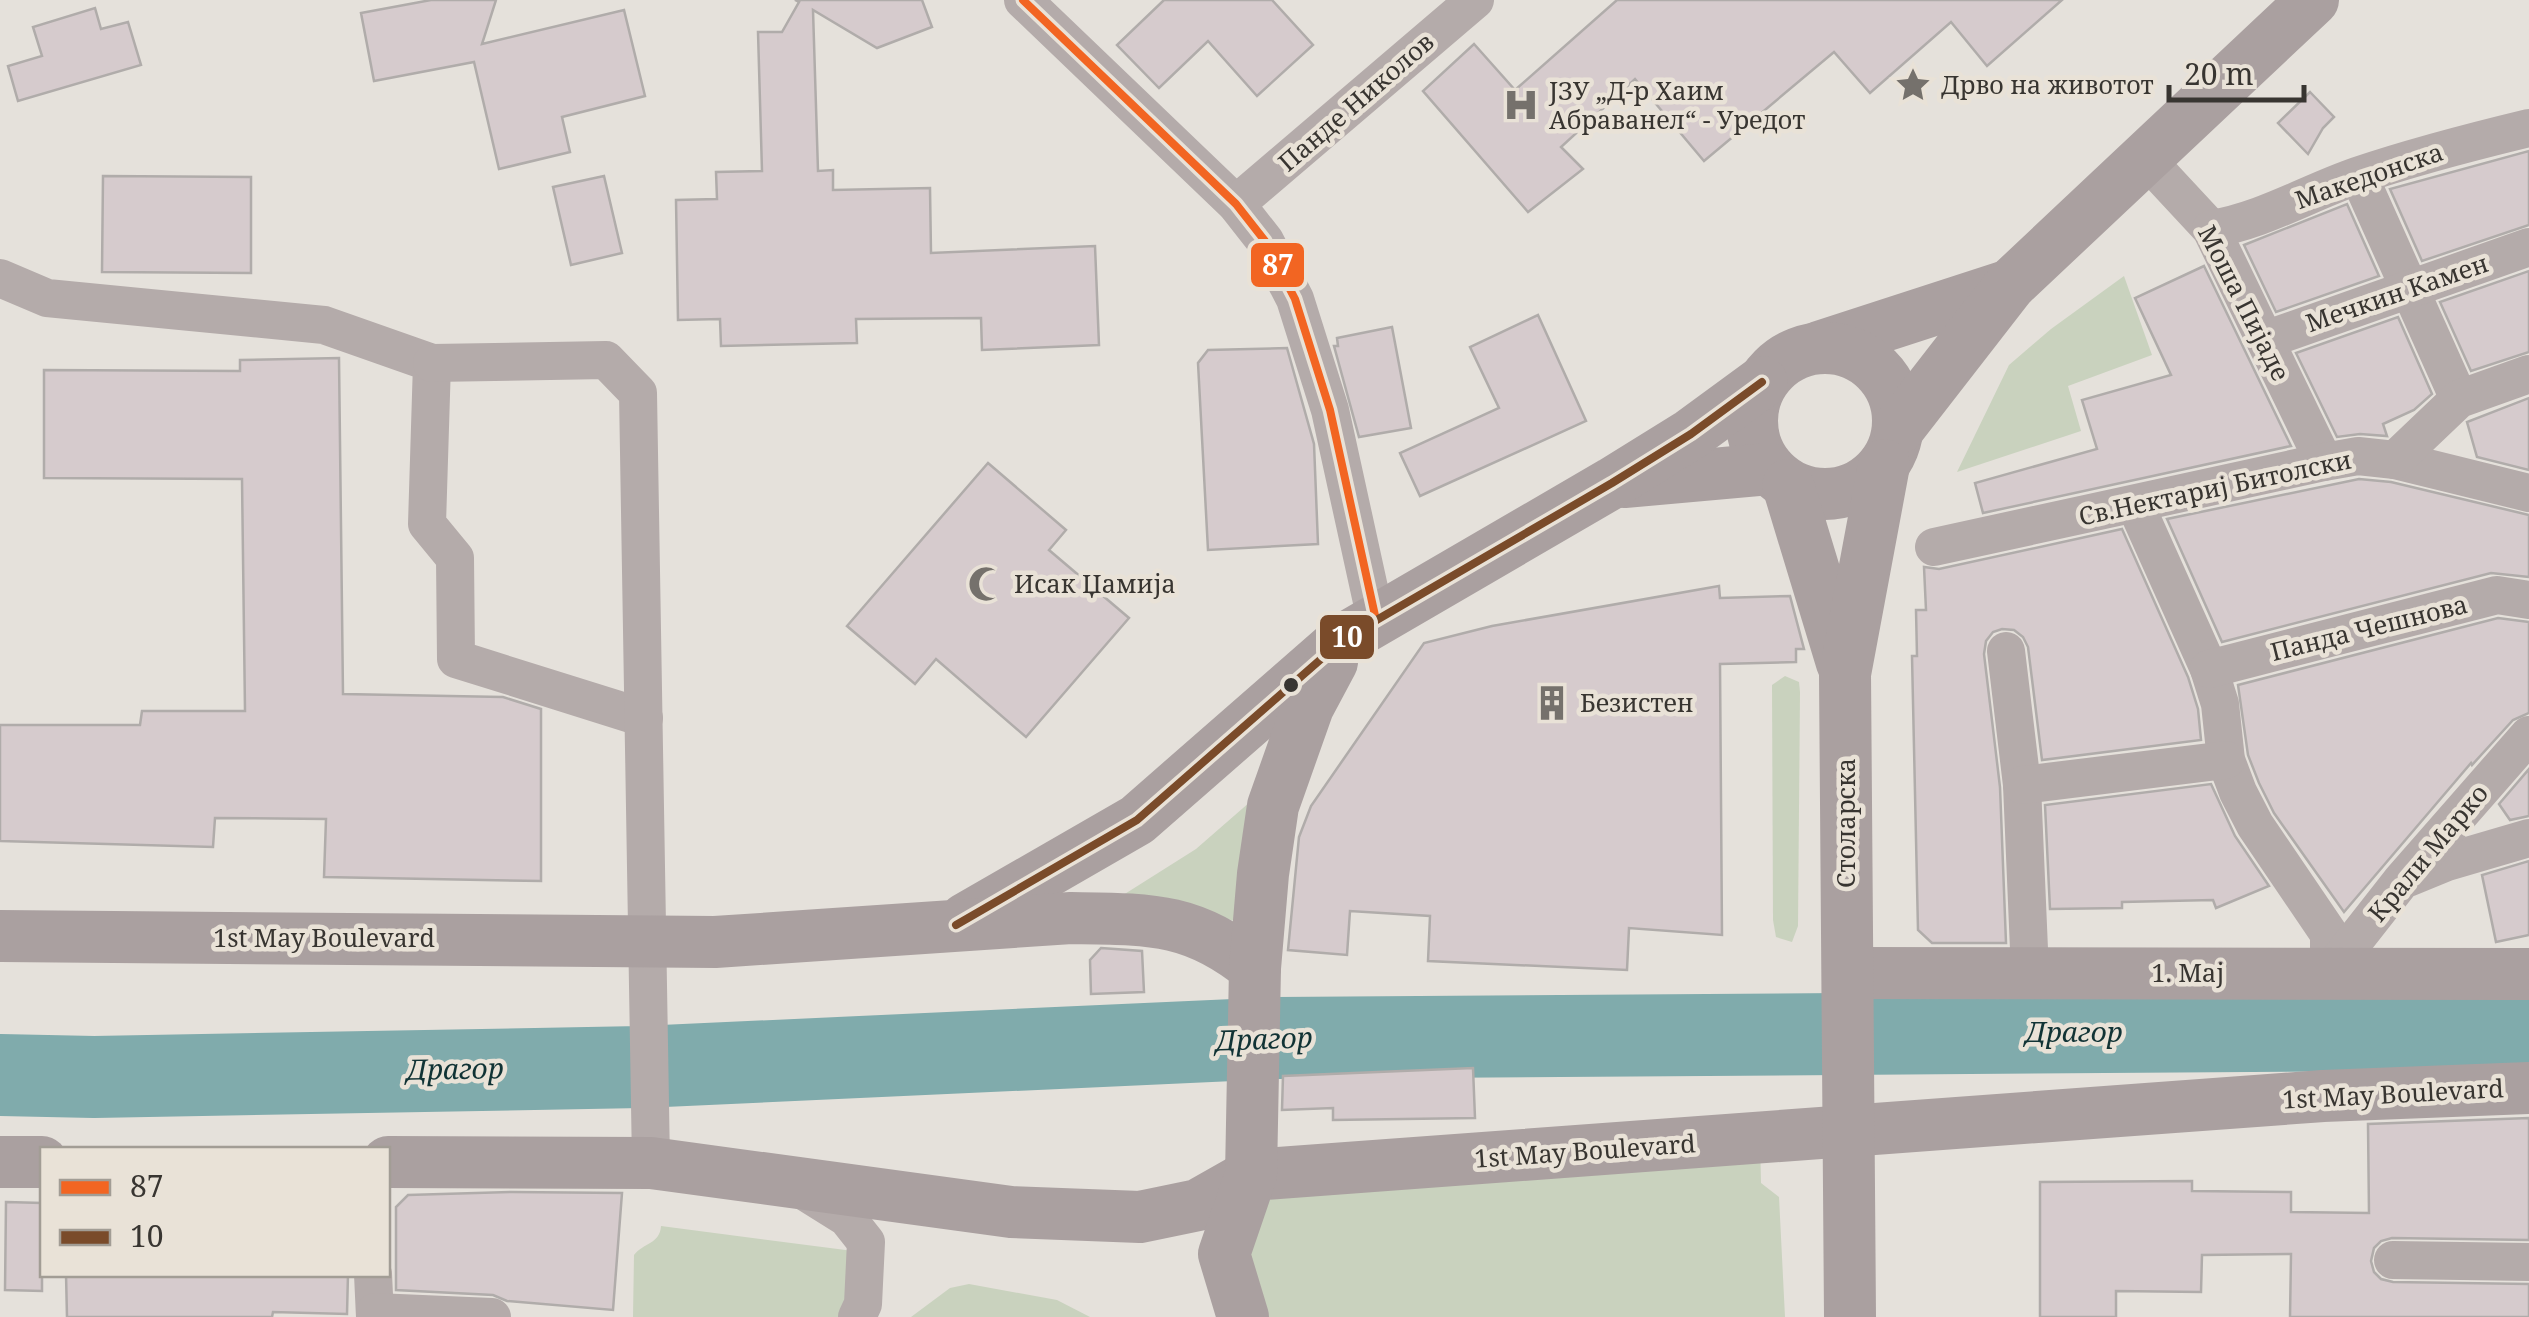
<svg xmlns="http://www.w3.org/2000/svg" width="2529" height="1317" font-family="'Noto Serif',serif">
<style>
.green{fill:#c9d2be}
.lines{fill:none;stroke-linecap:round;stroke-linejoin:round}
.river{stroke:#80abac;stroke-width:82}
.building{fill:#d6cbcd;stroke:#b0acaa;stroke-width:2.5}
.street{stroke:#b4abaa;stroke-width:38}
.secondary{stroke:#aaa0a0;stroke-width:52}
.bus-1-casing{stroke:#e9e2d7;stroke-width:15}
.bus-2-casing{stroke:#e9e2d7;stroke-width:15}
.bus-1{stroke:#f26522;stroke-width:8}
.bus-2{stroke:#7a4b2a;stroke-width:8}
.bus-dot{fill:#383531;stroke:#e9e2d7;stroke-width:4}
.labels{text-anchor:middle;stroke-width:9;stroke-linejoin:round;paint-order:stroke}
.poi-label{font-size:25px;fill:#383531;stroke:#e9e2d7;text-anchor:start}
.street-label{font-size:25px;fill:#383531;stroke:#e9e2d7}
.water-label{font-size:28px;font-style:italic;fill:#113335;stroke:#e9e2d7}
.line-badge{stroke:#e9e2d7;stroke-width:4}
.badge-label{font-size:28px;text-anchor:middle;font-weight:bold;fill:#fff}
</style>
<rect width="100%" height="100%" fill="#e5e1db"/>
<g class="green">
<path d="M2124,276L2152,355L2068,386L2081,431L1957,472L2009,365L2051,329Z"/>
<path d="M1785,676L1799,682L1800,692L1798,926L1792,942L1776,937L1773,920L1772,685Z"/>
<path d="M1258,795L1235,921L1168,904L1120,897L1196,849Z"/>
<path d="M1760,1138L1761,1183L1779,1197L1785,1317H1243L1251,1175Z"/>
<path d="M661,1226L861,1252L853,1317H633L634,1255C643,1243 660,1244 661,1226Z"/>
<path d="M969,1284L1057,1300L1090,1317H911L950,1288Z"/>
</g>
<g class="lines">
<path class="river" d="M0,1075L94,1077L641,1067L1276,1038L2529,1029"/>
</g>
<g class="building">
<path d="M431,0H496L482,44L624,10L645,96L562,117L570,152L499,169L474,62L374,81L361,13Z"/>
<path d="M795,0H922L932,27L877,48L813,10L818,171L833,170V190L930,188L931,253L1095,246L1099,345L982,350L981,318L856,319L857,343L721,346L720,319L678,320L676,200L717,199L716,172L762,171L758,32H782L799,2Z"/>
<path d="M1164,0H1272L1313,45L1257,96L1208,41L1159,88L1117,45Z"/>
<path d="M1617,0H2062L1987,66L1951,22L1870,93L1834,52L1704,161L1635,79L1561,147L1583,169L1528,212L1423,91L1474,44L1515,90Z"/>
<path d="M95,8L101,29L128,22L141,65L18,101L8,66L42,56L33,27Z"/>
<path d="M2310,92L2334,117L2323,128L2308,154L2278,123Z"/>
<path d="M2529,151V225L2422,261L2390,189Z"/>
<path d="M103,176L251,177V273L102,272Z"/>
<path d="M604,176L622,253L571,265L553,187Z"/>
<path d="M2347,204L2379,276L2276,312L2244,245Z"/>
<path d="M2204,266L2291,446L1983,513L1975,483L2097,449L2082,400L2171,375L2135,298Z"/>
<path d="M2529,271V352L2471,371L2440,302Z"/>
<path d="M1538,315L1586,421L1420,496L1400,453L1499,408L1470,347Z"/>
<path d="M2398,317L2432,394L2414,410L2383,424L2387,436L2360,434L2337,437L2296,353Z"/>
<path d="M1392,327L1411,428L1359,437L1334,346H1338L1337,338Z"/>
<path d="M1287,348L1314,444L1318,544L1208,550L1198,363L1208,350Z"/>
<path d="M339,358L343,694L503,697L541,709V881L324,877L326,819L215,818L213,847L0,841V725H140L142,711H245L242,479L44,478V370L240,371V360Z"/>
<path d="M2529,398V470L2477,457L2467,422Z"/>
<path d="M988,463L1066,530L1049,550L1129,618L1026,737L936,659L915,684L847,626Z"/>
<path d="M2359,479L2391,482L2529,515V577L2491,573L2222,642L2167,519Z"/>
<path d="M2122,529L2188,677L2198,709L2201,740L2042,760L2028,647L2023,637L2014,630L2002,629L1993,632L1986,641L1984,654L2000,787L2006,943H1932L1918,930L1912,656H1917L1916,610H1926L1924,567L1939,569Z"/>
<path d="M1719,586L1720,598L1790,596L1804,649H1796V662L1720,664L1722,935L1629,928L1627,970L1428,961L1430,916L1350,911L1347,955L1288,950L1299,837L1311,806L1424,643L1492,626Z"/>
<path d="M2498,618L2529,622V713L2513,720L2472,765L2471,763L2344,912L2274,813L2259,783L2248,755L2238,685Z"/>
<path d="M2529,769V816L2510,820L2499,804Z"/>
<path d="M2211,784L2235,836L2269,886L2216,908L2213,900L2122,902V908L2050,909L2045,805Z"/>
<path d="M2529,861V935L2496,942L2482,875Z"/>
<path d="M1101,948L1142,951L1144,992L1091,994L1090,960Z"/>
<path d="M1473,1068L1475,1118L1333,1120V1108L1282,1110L1283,1076Z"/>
<path d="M2529,1118V1240L2392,1238L2381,1241L2374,1248L2371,1261L2374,1272L2381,1279L2393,1282L2529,1284V1317H2290L2291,1254L2202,1255L2201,1292L2116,1291V1317H2040V1182L2192,1181V1191L2291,1192V1212L2369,1213L2368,1124Z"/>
<path d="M512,1192L622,1193L613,1310L507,1301L493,1295L396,1290V1207L408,1195Z"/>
<path d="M6,1202L42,1203V1291L5,1290Z"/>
<path d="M66,1274H348L347,1314L273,1312L272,1317H67Z"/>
</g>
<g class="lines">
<g class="street">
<path d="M1023,0L1236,204L1265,241L1295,299L1330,410L1376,620"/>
<path d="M2145,158L2211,229L2324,462"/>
<path d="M2359,176L2459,399"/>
<path d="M1236,204L1475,0"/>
<path d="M2211,229C2262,221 2308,193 2357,176C2413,157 2471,142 2529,128"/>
<path d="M0,278L47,298L324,325L432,363L427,524L455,558L456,659L644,718"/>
<path d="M2265,340L2529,247"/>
<path d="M432,363L606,360L638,393L651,1163"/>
<path d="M2395,460L2529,493"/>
<path d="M2135,504L2209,669L2220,704L2226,760L2238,792L2255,825L2329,934V973"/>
<path d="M1934,547L2324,462L2358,456L2395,460L2459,399L2529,374"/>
<path d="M2006,651L2022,785L2030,973"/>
<path d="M2209,669L2497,595L2529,600"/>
<path d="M2022,785L2226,760"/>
<path d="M2408,878L2447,862L2529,838"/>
<path d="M2329,973L2402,880L2529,735"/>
<path d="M799,1188L847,1218L866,1242L863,1304L857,1317"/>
<path d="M2393,1260L2529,1262"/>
<path d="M373,1274L375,1317"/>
<path d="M375,1312L492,1317"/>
</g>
<g class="secondary">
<path d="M1819,347L2010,285"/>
<circle cx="1825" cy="421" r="73"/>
<path d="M1899,428L2010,285L2313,0"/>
<path d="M1624,482L1769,469"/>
<path d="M1788,485L1842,663"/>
<path d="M965,919L1137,820L1344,639L1612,483L1691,434L1762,382"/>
<path d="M0,936L715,942L1071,918C1148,919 1193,917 1255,968"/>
<path d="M1848,973L2529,974"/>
<path d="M0,1162H42"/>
<path d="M388,1162L651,1163L1011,1212L1140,1217L1198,1205L1251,1175L2323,1096L2529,1088"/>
<path d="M1243,1317L1224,1254L1251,1175L1255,968L1263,874L1273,806L1308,707L1332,662"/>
<path d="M1850,1317L1845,674L1884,465"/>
</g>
<defs>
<path id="bus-1" d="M1023,0L1236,204L1265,241L1295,299L1330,410L1376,620"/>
<path id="bus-2" d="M956,925L1137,820L1344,639L1612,483L1691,434L1762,382"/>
</defs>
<use href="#bus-1" class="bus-1-casing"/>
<use href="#bus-2" class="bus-2-casing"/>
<use href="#bus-1" class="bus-1"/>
<use href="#bus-2" class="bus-2"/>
</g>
<defs>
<symbol id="sight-bare" viewBox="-9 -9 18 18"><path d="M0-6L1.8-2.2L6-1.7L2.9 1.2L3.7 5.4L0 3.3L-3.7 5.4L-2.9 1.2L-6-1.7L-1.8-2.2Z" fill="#75716c" stroke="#e9e2d7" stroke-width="2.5" paint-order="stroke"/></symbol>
<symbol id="hospital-bare" viewBox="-9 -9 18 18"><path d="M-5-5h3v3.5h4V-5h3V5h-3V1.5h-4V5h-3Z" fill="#75716c" stroke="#e9e2d7" stroke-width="2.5" paint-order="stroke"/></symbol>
<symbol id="mosque-bare" viewBox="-9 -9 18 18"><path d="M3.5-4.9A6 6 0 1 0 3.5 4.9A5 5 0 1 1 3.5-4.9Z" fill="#75716c" stroke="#e9e2d7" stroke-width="2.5" paint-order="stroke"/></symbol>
<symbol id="building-bare" viewBox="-9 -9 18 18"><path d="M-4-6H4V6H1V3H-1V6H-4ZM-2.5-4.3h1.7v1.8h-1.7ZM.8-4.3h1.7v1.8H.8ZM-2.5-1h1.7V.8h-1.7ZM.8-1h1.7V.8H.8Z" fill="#75716c" stroke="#e9e2d7" stroke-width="2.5" paint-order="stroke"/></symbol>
</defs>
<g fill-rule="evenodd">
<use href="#sight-bare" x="1888" y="60" width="50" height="50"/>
<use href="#hospital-bare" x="1496" y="80" width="50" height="50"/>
<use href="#mosque-bare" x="961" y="559" width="50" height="50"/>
<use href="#building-bare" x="1527" y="678" width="50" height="50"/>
</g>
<circle class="bus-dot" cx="1291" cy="685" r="9"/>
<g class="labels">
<g class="poi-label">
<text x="1941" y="94">Дрво на животот</text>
<text x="1549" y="100">ЈЗУ „Д-р Хаим<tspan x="1549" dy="29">Абраванел“ - Уредот</tspan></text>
<text x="1014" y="593">Исак Џамија</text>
<text x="1580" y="712">Безистен</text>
</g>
<g class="street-label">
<text transform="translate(1356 102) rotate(-41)" y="9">Панде Николов</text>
<text transform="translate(2369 176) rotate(-19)" y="9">Македонска</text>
<text transform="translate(2397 293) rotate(-19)" y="9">Мечкин Камен</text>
<text transform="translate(2244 303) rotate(63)" y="9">Моша Пијаде</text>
<text transform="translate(2215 488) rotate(-12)" y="9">Св.Нектариј Битолски</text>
<text transform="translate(2369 628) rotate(-14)" y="9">Панда Чешнова</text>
<text transform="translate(1846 823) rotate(-90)" y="9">Столарска</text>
<text transform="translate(2428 853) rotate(-50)" y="9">Крали Марко</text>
<text x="324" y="947">1st May Boulevard</text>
<text x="2188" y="982">1. Мај</text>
<text transform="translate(2393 1094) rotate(-3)" y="9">1st May Boulevard</text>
<text transform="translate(1585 1151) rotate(-4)" y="9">1st May Boulevard</text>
</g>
<g class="water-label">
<text x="2074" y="1042">Драгор</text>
<text transform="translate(1264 1039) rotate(-2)" y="10">Драгор</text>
<text transform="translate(455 1069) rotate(-1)" y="10">Драгор</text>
</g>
</g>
<g class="line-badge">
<rect x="1249" y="241" width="57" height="48" rx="10" fill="#f26522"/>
<rect x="1318" y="613" width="58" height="48" rx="10" fill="#7a4b2a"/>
</g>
<g class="badge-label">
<text x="1278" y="275">87</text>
<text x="1347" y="647">10</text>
</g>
<rect x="40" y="1147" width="350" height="130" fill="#e9e2d7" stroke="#a29d95" stroke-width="2.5"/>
<rect x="60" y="1180" width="50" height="15" fill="#f26522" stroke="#a29d95" stroke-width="2.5"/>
<text x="130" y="1197" font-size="30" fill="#383531">87</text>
<rect x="60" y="1230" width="50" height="15" fill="#7a4b2a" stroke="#a29d95" stroke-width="2.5"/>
<text x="130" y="1247" font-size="30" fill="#383531">10</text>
<path d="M2169 85v15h135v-15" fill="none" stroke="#383531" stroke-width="5"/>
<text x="2184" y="85" font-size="30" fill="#383531" stroke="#e9e2d7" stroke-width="8" paint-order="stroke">20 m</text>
</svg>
